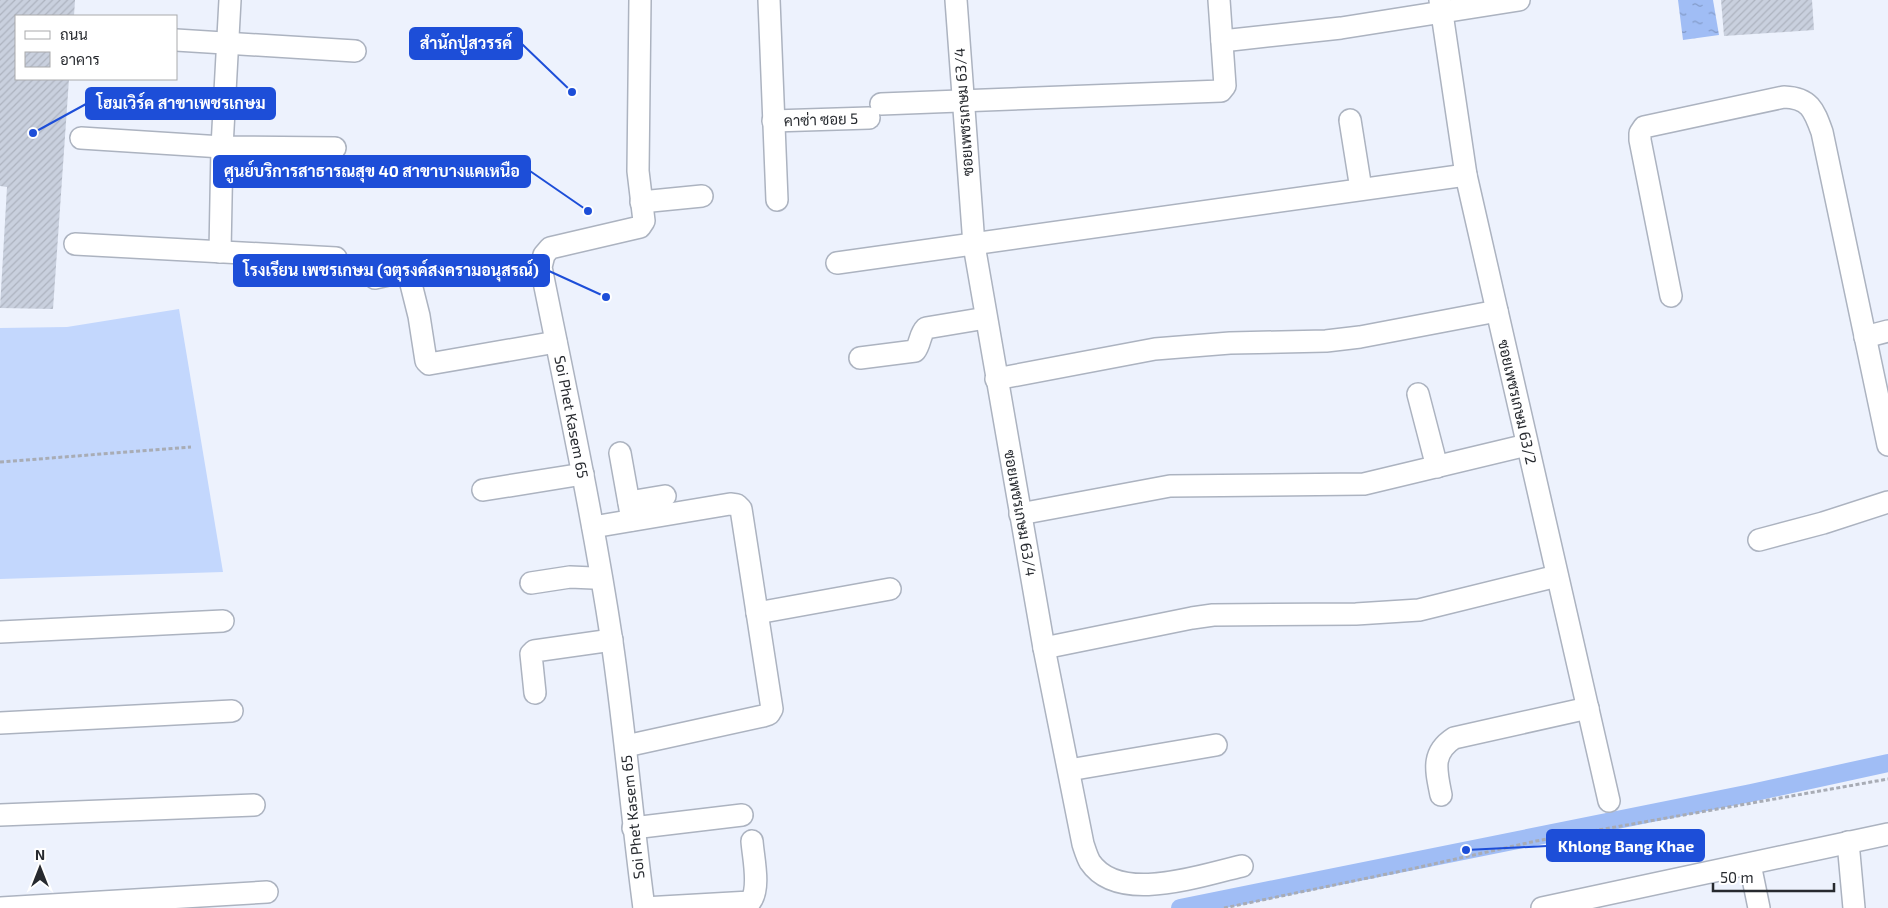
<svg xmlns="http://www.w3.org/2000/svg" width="1888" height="908" font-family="'Exo 2',Sarabun,sans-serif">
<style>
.grass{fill:#c3d7fd}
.water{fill:url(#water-ripples)}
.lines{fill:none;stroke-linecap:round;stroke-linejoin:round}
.canal{stroke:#a0bdf5;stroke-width:18}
.building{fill:url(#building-hatch)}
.minor-casing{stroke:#acb3c0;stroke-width:24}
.path{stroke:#a8acb5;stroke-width:3;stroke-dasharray:4 2.5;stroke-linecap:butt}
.minor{stroke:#fff;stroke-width:21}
.labels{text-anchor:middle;stroke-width:4;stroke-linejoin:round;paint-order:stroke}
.street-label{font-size:15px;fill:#272a2f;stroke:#fff}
.leader{fill:none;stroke:#1d4ed8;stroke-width:2}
.callout-dot{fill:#1d4ed8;stroke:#fff;stroke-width:2}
.callout{fill:#1d4ed8;stroke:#1d4ed8;stroke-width:2}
.callout-label{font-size:16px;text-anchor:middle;font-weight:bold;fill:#fff}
</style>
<defs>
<pattern id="water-ripples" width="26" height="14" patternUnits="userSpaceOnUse" patternTransform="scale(1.25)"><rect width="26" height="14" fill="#a0bdf5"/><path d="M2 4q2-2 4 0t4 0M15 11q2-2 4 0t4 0" fill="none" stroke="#829ac7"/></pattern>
<pattern id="building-hatch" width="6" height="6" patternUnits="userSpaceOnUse" patternTransform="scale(1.25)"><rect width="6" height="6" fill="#c9d0de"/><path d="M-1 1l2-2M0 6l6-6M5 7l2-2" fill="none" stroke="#adb3bf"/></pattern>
</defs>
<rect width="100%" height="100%" fill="#edf2fd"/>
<path class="grass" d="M179,309L223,572L0,579V328L67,327Z"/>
<path class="water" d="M1678,0H1713L1719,35L1683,40Z"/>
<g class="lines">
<path class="canal" d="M1180,908L1751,793L1888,763"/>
</g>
<g class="building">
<path d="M0,0H75L74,16H16V79H69L53,309L0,308L7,187L0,186Z"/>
<path d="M1721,0H1812L1814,30L1724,36Z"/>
</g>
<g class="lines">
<defs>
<g id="minor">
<path d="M640,0L638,171L644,221L640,227L550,248L544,255L541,267C566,391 593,516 612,642C625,730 632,819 644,908"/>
<path d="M769,0L777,200"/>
<path d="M956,0L974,245L1044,648L1083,844C1085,850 1087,857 1090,862C1119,905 1201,875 1242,866"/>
<path d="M1440,0L1466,175L1609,801"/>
<path d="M176,40L355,51"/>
<path d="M1222,41L1341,28L1519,0"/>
<path d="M881,104L1221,91L1225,86L1219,0"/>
<path d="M1350,120L1361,189"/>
<path d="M773,121L869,118"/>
<path d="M81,138L222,147L335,148"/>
<path d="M641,202L702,196"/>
<path d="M75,244L336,258"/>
<path d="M220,252L222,147L230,0"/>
<path d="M837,263L1466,175"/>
<path d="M375,278L406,271L409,276L419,316L426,361L429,364L556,342"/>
<path d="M1671,296L1640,140V133L1644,127L1784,97C1810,98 1814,110 1822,132L1888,445"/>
<path d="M1865,337L1888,331"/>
<path d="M860,358L915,351C921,343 919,335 926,328L986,318"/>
<path d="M996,379L1155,349L1230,343L1326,341L1360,337L1497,311"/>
<path d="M1418,394L1437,467"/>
<path d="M620,453L632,520"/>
<path d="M483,490L583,474"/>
<path d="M629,502L665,496"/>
<path d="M1020,514L1170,486L1364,484L1527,445"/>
<path d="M593,527L730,504L737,505L741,509L772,709L769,714L763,716L626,746"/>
<path d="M1759,540L1823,523L1888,502"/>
<path d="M531,583L570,577L593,578L600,576"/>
<path d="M757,613L890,589"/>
<path d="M0,632L223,621"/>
<path d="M1044,648L1192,618L1213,615L1356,614L1419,610L1557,576"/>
<path d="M535,693L531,654L534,651L612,640"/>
<path d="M0,723L232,711"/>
<path d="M1069,770L1216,745"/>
<path d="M1441,795C1436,770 1431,753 1454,738L1588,708"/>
<path d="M0,815L254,805"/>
<path d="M633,828L742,815"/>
<path d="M1848,842L1854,908"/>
<path d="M1750,864L1759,908"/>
<path d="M0,908L267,892"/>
<path d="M644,908L750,902C761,889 753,857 752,841"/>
<path d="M1542,908L1888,834"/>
</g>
</defs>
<use href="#minor" class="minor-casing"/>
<g class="path">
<path d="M0,462L191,447"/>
<path d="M1224,908L1411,869L1536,841L1888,779"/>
</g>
<use href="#minor" class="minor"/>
</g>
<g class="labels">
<g class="street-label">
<text transform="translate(964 112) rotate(-94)" y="5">ซอยเพชรเกษม 63/4</text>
<text transform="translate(821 120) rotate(-2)" y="5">คาซ่า ซอย 5</text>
<text transform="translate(1517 402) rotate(77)" y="5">ซอยเพชรเกษม 63/2</text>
<text transform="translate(571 417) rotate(79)" y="5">Soi Phet Kasem 65</text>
<text transform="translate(1020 513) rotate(80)" y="5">ซอยเพชรเกษม 63/4</text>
<text transform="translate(633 817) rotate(-96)" y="5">Soi Phet Kasem 65</text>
</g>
</g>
<path class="leader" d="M572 92L522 44M33 133L86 104M588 211L530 171M606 297L549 271M1466 850L1547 846"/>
<g class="callout-dot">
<circle cx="572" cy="92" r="5"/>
<circle cx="33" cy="133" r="5"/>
<circle cx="588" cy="211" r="5"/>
<circle cx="606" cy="297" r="5"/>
<circle cx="1466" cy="850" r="5"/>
</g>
<g class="callout">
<rect x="410" y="28" width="112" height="31" rx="5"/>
<rect x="86" y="88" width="189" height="31" rx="5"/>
<rect x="214" y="156" width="316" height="31" rx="5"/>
<rect x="234" y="255" width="315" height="31" rx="5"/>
<rect x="1547" y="830" width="157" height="31" rx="5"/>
</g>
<g class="callout-label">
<text x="466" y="49">สำนักปู่สวรรค์</text>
<text x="181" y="109">โฮมเวิร์ค สาขาเพชรเกษม</text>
<text x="372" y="177">ศูนย์บริการสาธารณสุข 40 สาขาบางแคเหนือ</text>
<text x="391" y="276">โรงเรียน เพชรเกษม (จตุรงค์สงครามอนุสรณ์)</text>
<text x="1626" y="852">Khlong Bang Khae</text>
</g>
<rect x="15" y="15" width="162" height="65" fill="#ffffff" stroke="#a9aaac"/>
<rect x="25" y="31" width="25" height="8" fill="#ffffff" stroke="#a9aaac"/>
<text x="60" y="40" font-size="15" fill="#272a2f">ถนน</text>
<rect x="25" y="52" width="25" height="15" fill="url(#building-hatch)" stroke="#a9aaac"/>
<text x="60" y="65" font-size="15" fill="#272a2f">อาคาร</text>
<g transform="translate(40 868)" stroke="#ffffff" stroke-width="4" paint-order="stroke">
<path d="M0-4L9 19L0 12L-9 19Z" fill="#272a2f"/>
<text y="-8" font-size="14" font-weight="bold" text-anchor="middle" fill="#272a2f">N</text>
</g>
<path d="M1713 883v8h121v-8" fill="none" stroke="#272a2f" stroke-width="2.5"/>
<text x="1720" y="883" font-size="15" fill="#272a2f" stroke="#ffffff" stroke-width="4" paint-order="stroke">50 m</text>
</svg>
